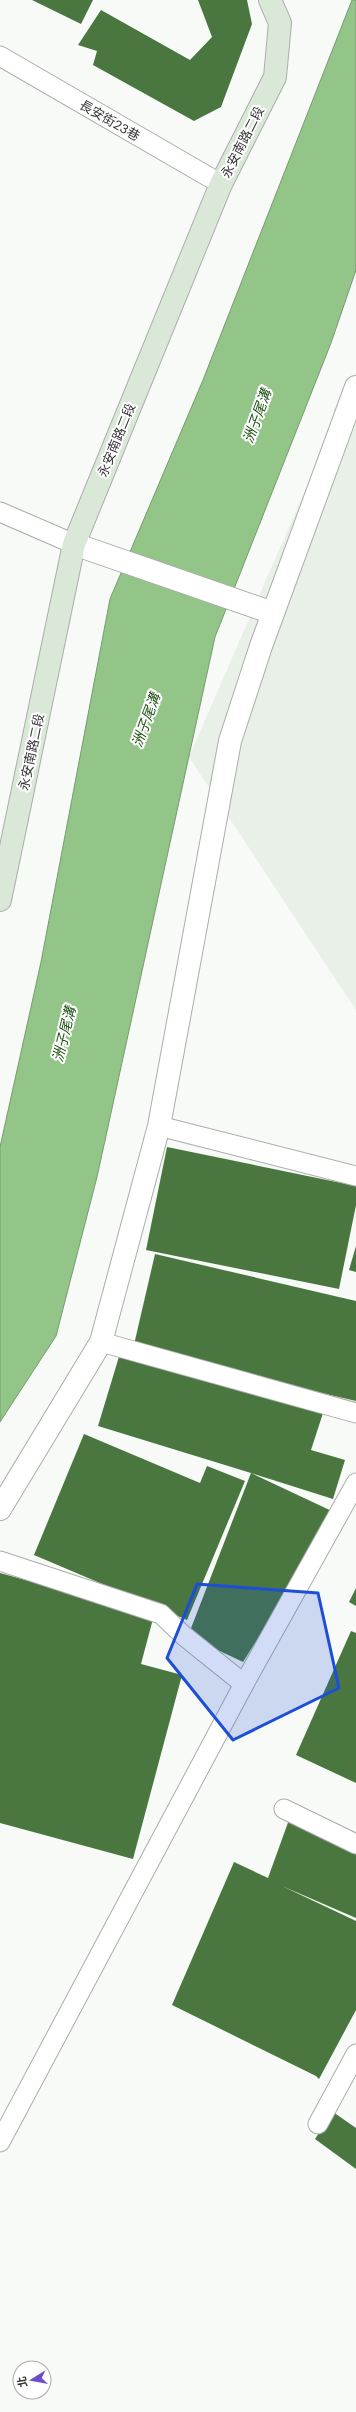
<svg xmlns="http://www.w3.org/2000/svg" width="356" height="2412" font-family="'DM Sans','Noto Sans TC',sans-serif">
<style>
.built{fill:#e8f0e7}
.water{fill:#94c588;stroke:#779a6f}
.building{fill:#49773f}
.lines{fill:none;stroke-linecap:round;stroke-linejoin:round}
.service-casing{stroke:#aaadaa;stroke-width:21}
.minor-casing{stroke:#aaadaa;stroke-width:24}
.secondary-casing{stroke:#aaadaa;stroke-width:24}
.service{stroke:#fff;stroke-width:19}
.minor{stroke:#fff;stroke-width:22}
.secondary{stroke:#dae8d7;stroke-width:22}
.marked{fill:#1d4ed8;fill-opacity:0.2;stroke:#1d4ed8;stroke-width:3;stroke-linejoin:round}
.labels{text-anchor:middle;stroke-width:4;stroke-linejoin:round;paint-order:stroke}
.street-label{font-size:13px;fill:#343534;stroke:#fff}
.water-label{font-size:14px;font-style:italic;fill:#225116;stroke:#fff}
</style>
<rect width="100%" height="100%" fill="#f7faf7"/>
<path class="built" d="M356,373V1010L189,757Z"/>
<path class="water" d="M352,0H356V270L331,343L215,637L97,1177L56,1336L0,1422V1147L41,962L110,599L203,380Z"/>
<g class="building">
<path d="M32,0H93L81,24Z"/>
<path d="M198,0H247L252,24L221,107L194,121L93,65L97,51L78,45L101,10L190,60L212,37Z"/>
<path d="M167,1147L356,1186V1205L339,1289L146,1250Z"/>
<path d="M356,1246V1272L349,1270Z"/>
<path d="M155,1254L356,1301V1401L133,1349Z"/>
<path d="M121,1350L323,1413L311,1450L345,1460L333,1499L251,1473L336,1513L243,1662L188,1636L251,1473L98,1426Z"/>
<path d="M84,1434L200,1483L207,1466L245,1481L187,1620L34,1555Z"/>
<path d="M0,1573L154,1615L141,1664L182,1675L133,1859L0,1823Z"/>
<path d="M356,1588V1606L349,1602Z"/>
<path d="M351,1631L356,1633V1783L296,1755Z"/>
<path d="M290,1817L356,1849V1918L282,1886L356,1921V2010L319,2079L316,2076L172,2005L234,1862L268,1878Z"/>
<path d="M333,2112L356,2128V2169L315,2139Z"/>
</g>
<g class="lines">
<defs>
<g id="service">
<path d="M0,56L221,184"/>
<path d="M0,512L74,544"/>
<path d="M159,1126L356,1176"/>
<path d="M101,1342L356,1413"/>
<path d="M0,1561L161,1614L183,1635L244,1684"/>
<path d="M284,1809L356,1844"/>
<path d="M318,2124L356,2054"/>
<path d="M0,2142L244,1684L356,1483"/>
</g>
<g id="minor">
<path d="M74,544L273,613"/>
<path d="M0,1509L101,1342L159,1126L230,741L261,646L356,387"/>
</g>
<path id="secondary" d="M0,900L74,544L221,184L275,77L280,23L270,0"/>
</defs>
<use href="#service" class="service-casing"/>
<use href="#minor" class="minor-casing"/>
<use href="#secondary" class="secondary-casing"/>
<use href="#service" class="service"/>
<use href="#minor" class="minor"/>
<use href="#secondary" class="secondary"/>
</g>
<path class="marked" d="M197,1584L318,1593L339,1688L233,1740L167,1658Z"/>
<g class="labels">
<g class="street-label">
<text transform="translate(110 120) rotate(30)" y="5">長安街23巷</text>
<text transform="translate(242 142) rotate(-63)" y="5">永安南路二段</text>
<text transform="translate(116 440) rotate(-68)" y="5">永安南路二段</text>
<text transform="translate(31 752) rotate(-78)" y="5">永安南路二段</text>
</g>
<g class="water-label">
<text transform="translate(257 416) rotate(-70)" y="5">洲子尾溝</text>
<text transform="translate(146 720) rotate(-70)" y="5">洲子尾溝</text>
<text transform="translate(64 1034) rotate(-76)" y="5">洲子尾溝</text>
</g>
</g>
<g transform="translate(32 2380) rotate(259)"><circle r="19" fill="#ffffff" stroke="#aeaeae"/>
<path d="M0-3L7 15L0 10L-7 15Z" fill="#6c4fc8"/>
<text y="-6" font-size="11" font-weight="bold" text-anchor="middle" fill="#343534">北</text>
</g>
</svg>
